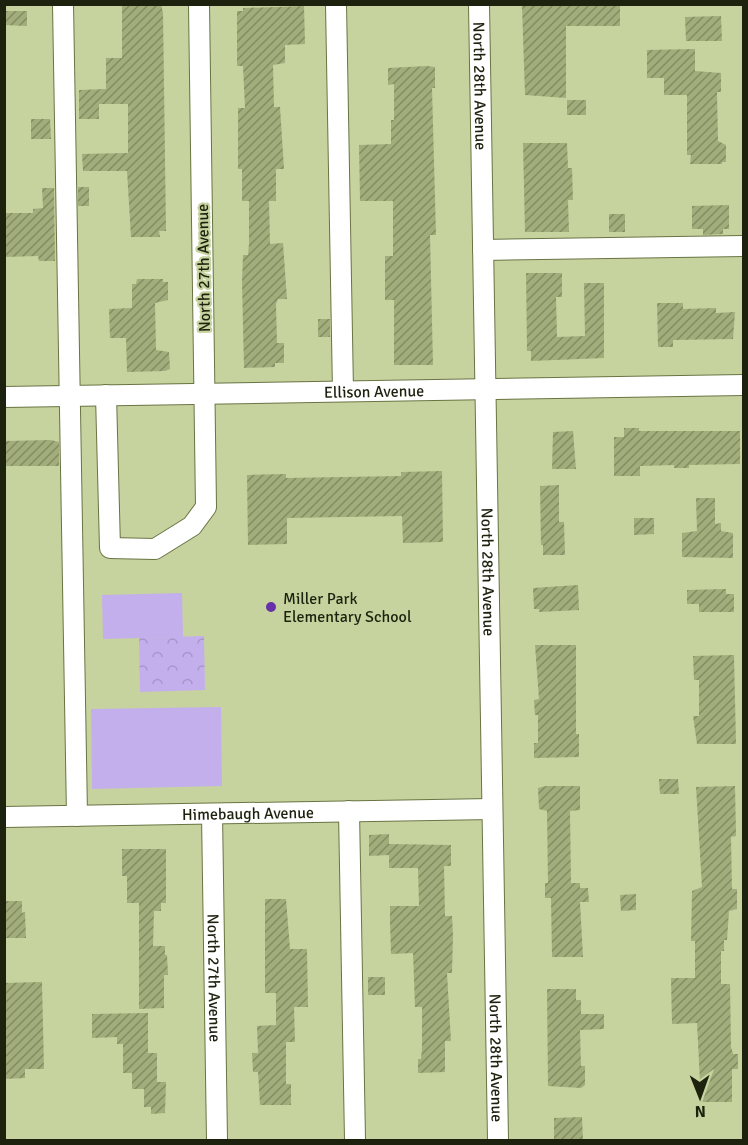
<svg xmlns="http://www.w3.org/2000/svg" width="748" height="1145" font-family="Signika,sans-serif">
<style>
.forest{fill:url(#forest-crowns)}
.pitch{fill:#c4afed}
.building{fill:url(#building-hatch)}
.lines{fill:none;stroke-linecap:round;stroke-linejoin:round}
.minor-casing{stroke:#697444;stroke-width:22}
.minor{stroke:#fff;stroke-width:20}
.poi-dot{fill:#6631a8;stroke:#c6d39f;stroke-width:2}
.labels{text-anchor:middle;stroke-width:4.5;stroke-linejoin:round;paint-order:stroke}
.street-label{font-size:16px;fill:#1d220e;stroke:#c6d39f}
.poi-label{font-size:16px;fill:#1d220e;stroke:#c6d39f;text-anchor:start}
</style>
<defs>
<pattern id="forest-crowns" width="20" height="18" patternUnits="userSpaceOnUse" patternTransform="scale(1.5)"><rect width="20" height="18" fill="#c4afed"/><path d="M2 6a3 3 0 1 1 6 0M12 15a3 3 0 1 1 6 0" fill="none" stroke="#a896ca"/></pattern>
<pattern id="building-hatch" width="6" height="6" patternUnits="userSpaceOnUse" patternTransform="scale(1.5)"><rect width="6" height="6" fill="#a1ad7b"/><path d="M-1 1l2-2M0 6l6-6M5 7l2-2" fill="none" stroke="#838c63"/></pattern>
</defs>
<rect width="100%" height="100%" fill="#c6d39f"/>
<path class="forest" d="M204,636L205,690L140,692L139,638Z"/>
<g class="pitch">
<path d="M182,593L183,637L103,639L102,595Z"/>
<path d="M221,707L222,786L92,789L91,709Z"/>
</g>
<g class="building">
<path d="M122,4H161L163,13L166,231H159L160,237H131L127,171H83L82,154L128,153V104H99V119H79V90L106,89V58H122Z"/>
<path d="M528,4H620V26H566V98L525,95L522,6Z"/>
<path d="M304,6L305,44L285,45V63L273,65L274,107H280L284,169H276V201H269L270,244L283,243L287,299H278L276,304L277,343H284V363H275V367L244,368L242,282L243,255H248L249,244V201H242V169H238V108H245L243,66H237V11H243V8Z"/>
<path d="M4,11H27V26L4,25Z"/>
<path d="M721,16L722,41H686L685,17Z"/>
<path d="M695,49V71L721,73V92H717L718,141L726,145V162H722V164H690L691,155H687V95H664V78H647V50Z"/>
<path d="M427,66L435,67V88H432L436,235H430L433,365H394V300H385V256H393V201H360L359,145L391,144V120H394V84L388,85V68Z"/>
<rect x="567" y="100" width="19" height="15"/>
<path d="M31,119H50L51,139H31Z"/>
<path d="M523,143H567L568,168H572L573,200H568L569,232H525Z"/>
<rect x="78" y="187" width="11" height="19"/>
<path d="M42,188H54L55,261H39L38,256L4,257V213H33V209L43,208Z"/>
<path d="M729,205V229H723V234L703,235V229H692V206Z"/>
<rect x="609" y="214" width="16" height="18"/>
<path d="M526,273H562V297H556L557,337L585,336L584,283H604V358L531,361V351H527Z"/>
<path d="M137,279H163V282H168V300L155,303L156,350L169,352L170,369L165,371L127,372L126,338H110L109,309L132,308V284H136Z"/>
<path d="M657,303H683V309L716,308V313L735,312L733,339L673,340V347H658Z"/>
<rect x="318" y="319" width="12" height="18"/>
<path d="M624,428H639V431H740V464L689,465V468H674V465L640,466V476H614V437H624Z"/>
<path d="M573,431L576,469H552L553,432Z"/>
<path d="M51,440L59,442V466H4V441Z"/>
<path d="M442,471L443,542L403,543L402,516L287,518V544L248,545L247,475L286,474V478L401,476V472Z"/>
<path d="M559,485V522H564L565,555H543V545H541L540,486Z"/>
<path d="M696,498H715V524L721,523V531L733,533V558L682,557V533L697,531Z"/>
<path d="M634,518H654V534L634,535Z"/>
<path d="M578,585L579,610L539,612V609H534L533,588Z"/>
<path d="M726,589V594H734V612H699V604H687V590Z"/>
<path d="M535,645H576V734H579V757L534,758V743H538V715H535L534,700L539,699Z"/>
<path d="M734,655L736,744H697L693,716H699V680H694L693,656Z"/>
<path d="M659,779H678L679,794H660Z"/>
<path d="M546,786H580V810L570,811L571,883H580V888H588L589,902H580L583,957H552L551,898H545V883H548L547,811L539,809L538,788Z"/>
<path d="M735,786L736,836L731,837L732,889H737V909L729,911L727,940H724V951H721V984H730L731,1047L733,1054H738V1069H732V1102H701L697,1023L672,1024L671,978H695V941H691L692,891L702,887L696,787Z"/>
<path d="M389,834V844L451,845V866H444L445,916H452L453,935L452,973H447L451,1041H445V1072L418,1073V1059H421L422,1048V1007H415L413,953L391,954L390,921V906H419L418,868H389V855L369,856V835Z"/>
<path d="M122,849H166V903H161V911H154L153,946H165V955H167L168,975H164V1008L139,1009V903H127V876H122Z"/>
<path d="M636,894V910L621,911L620,895Z"/>
<path d="M265,899H286L290,949H307L308,1007H294L295,1042H286V1084H291V1105H260L258,1072H253L252,1053H258L257,1026L276,1025V993H265Z"/>
<path d="M4,901H22V913L25,912L26,938H4Z"/>
<rect x="368" y="977" width="17" height="18"/>
<path d="M42,982L44,1069H25V1078L4,1079V983Z"/>
<path d="M547,989H576V1000H581V1014H604V1029L580,1030L581,1066H585V1085L581,1088L548,1086Z"/>
<path d="M148,1013V1053H157V1082H166L165,1113L151,1114V1107H144V1089H132V1073H123V1044H117V1037L92,1038V1014Z"/>
<path d="M582,1117L583,1140H554V1118Z"/>
</g>
<g class="lines">
<defs>
<g id="minor">
<path d="M63,4L77,816"/>
<path d="M336,4L343,391"/>
<path id="s1" d="M479,4L498,1140"/>
<path d="M483,250L744,246"/>
<path d="M106,395L110,548L155,549L192,526L206,507L199,4"/>
<path id="s2" d="M4,397L744,385"/>
<path d="M349,811L355,1140"/>
<path id="s3" d="M212,814L217,1140"/>
<path id="s4" d="M4,817L492,809"/>
</g>
</defs>
<use href="#minor" class="minor-casing"/>
<use href="#minor" class="minor"/>
</g>
<circle class="poi-dot" cx="271" cy="607" r="6"/>
<g class="labels">
<g class="street-label">
<text dy="6" stroke="none"><textPath href="#s1" startOffset="82">North 28th Avenue</textPath></text>
<text transform="translate(203 268) rotate(-91)" y="6">North 27th Avenue</text>
<text dy="6" stroke="none"><textPath href="#s2" startOffset="370">Ellison Avenue</textPath></text>
<text dy="6" stroke="none"><textPath href="#s1" startOffset="568">North 28th Avenue</textPath></text>
<text dy="6" stroke="none"><textPath href="#s4" startOffset="244">Himebaugh Avenue</textPath></text>
<text dy="6" stroke="none"><textPath href="#s3" startOffset="164">North 27th Avenue</textPath></text>
<text dy="6" stroke="none"><textPath href="#s1" startOffset="1054">North 28th Avenue</textPath></text>
</g>
<g class="poi-label">
<text x="283" y="604">Miller Park<tspan x="283" dy="18">Elementary School</tspan></text>
</g>
</g>
<rect width="748" height="1145" fill="none" stroke="#1d220e" stroke-width="12"/>
<g transform="translate(700 1097) rotate(179)" stroke="#c6d39f" stroke-width="4.5" paint-order="stroke">
<path d="M0-4.5L10 22L0 15L-10 22Z" fill="#1d220e"/>
<text y="-9" font-size="16" font-weight="bold" text-anchor="middle" fill="#1d220e">N</text>
</g>
</svg>
